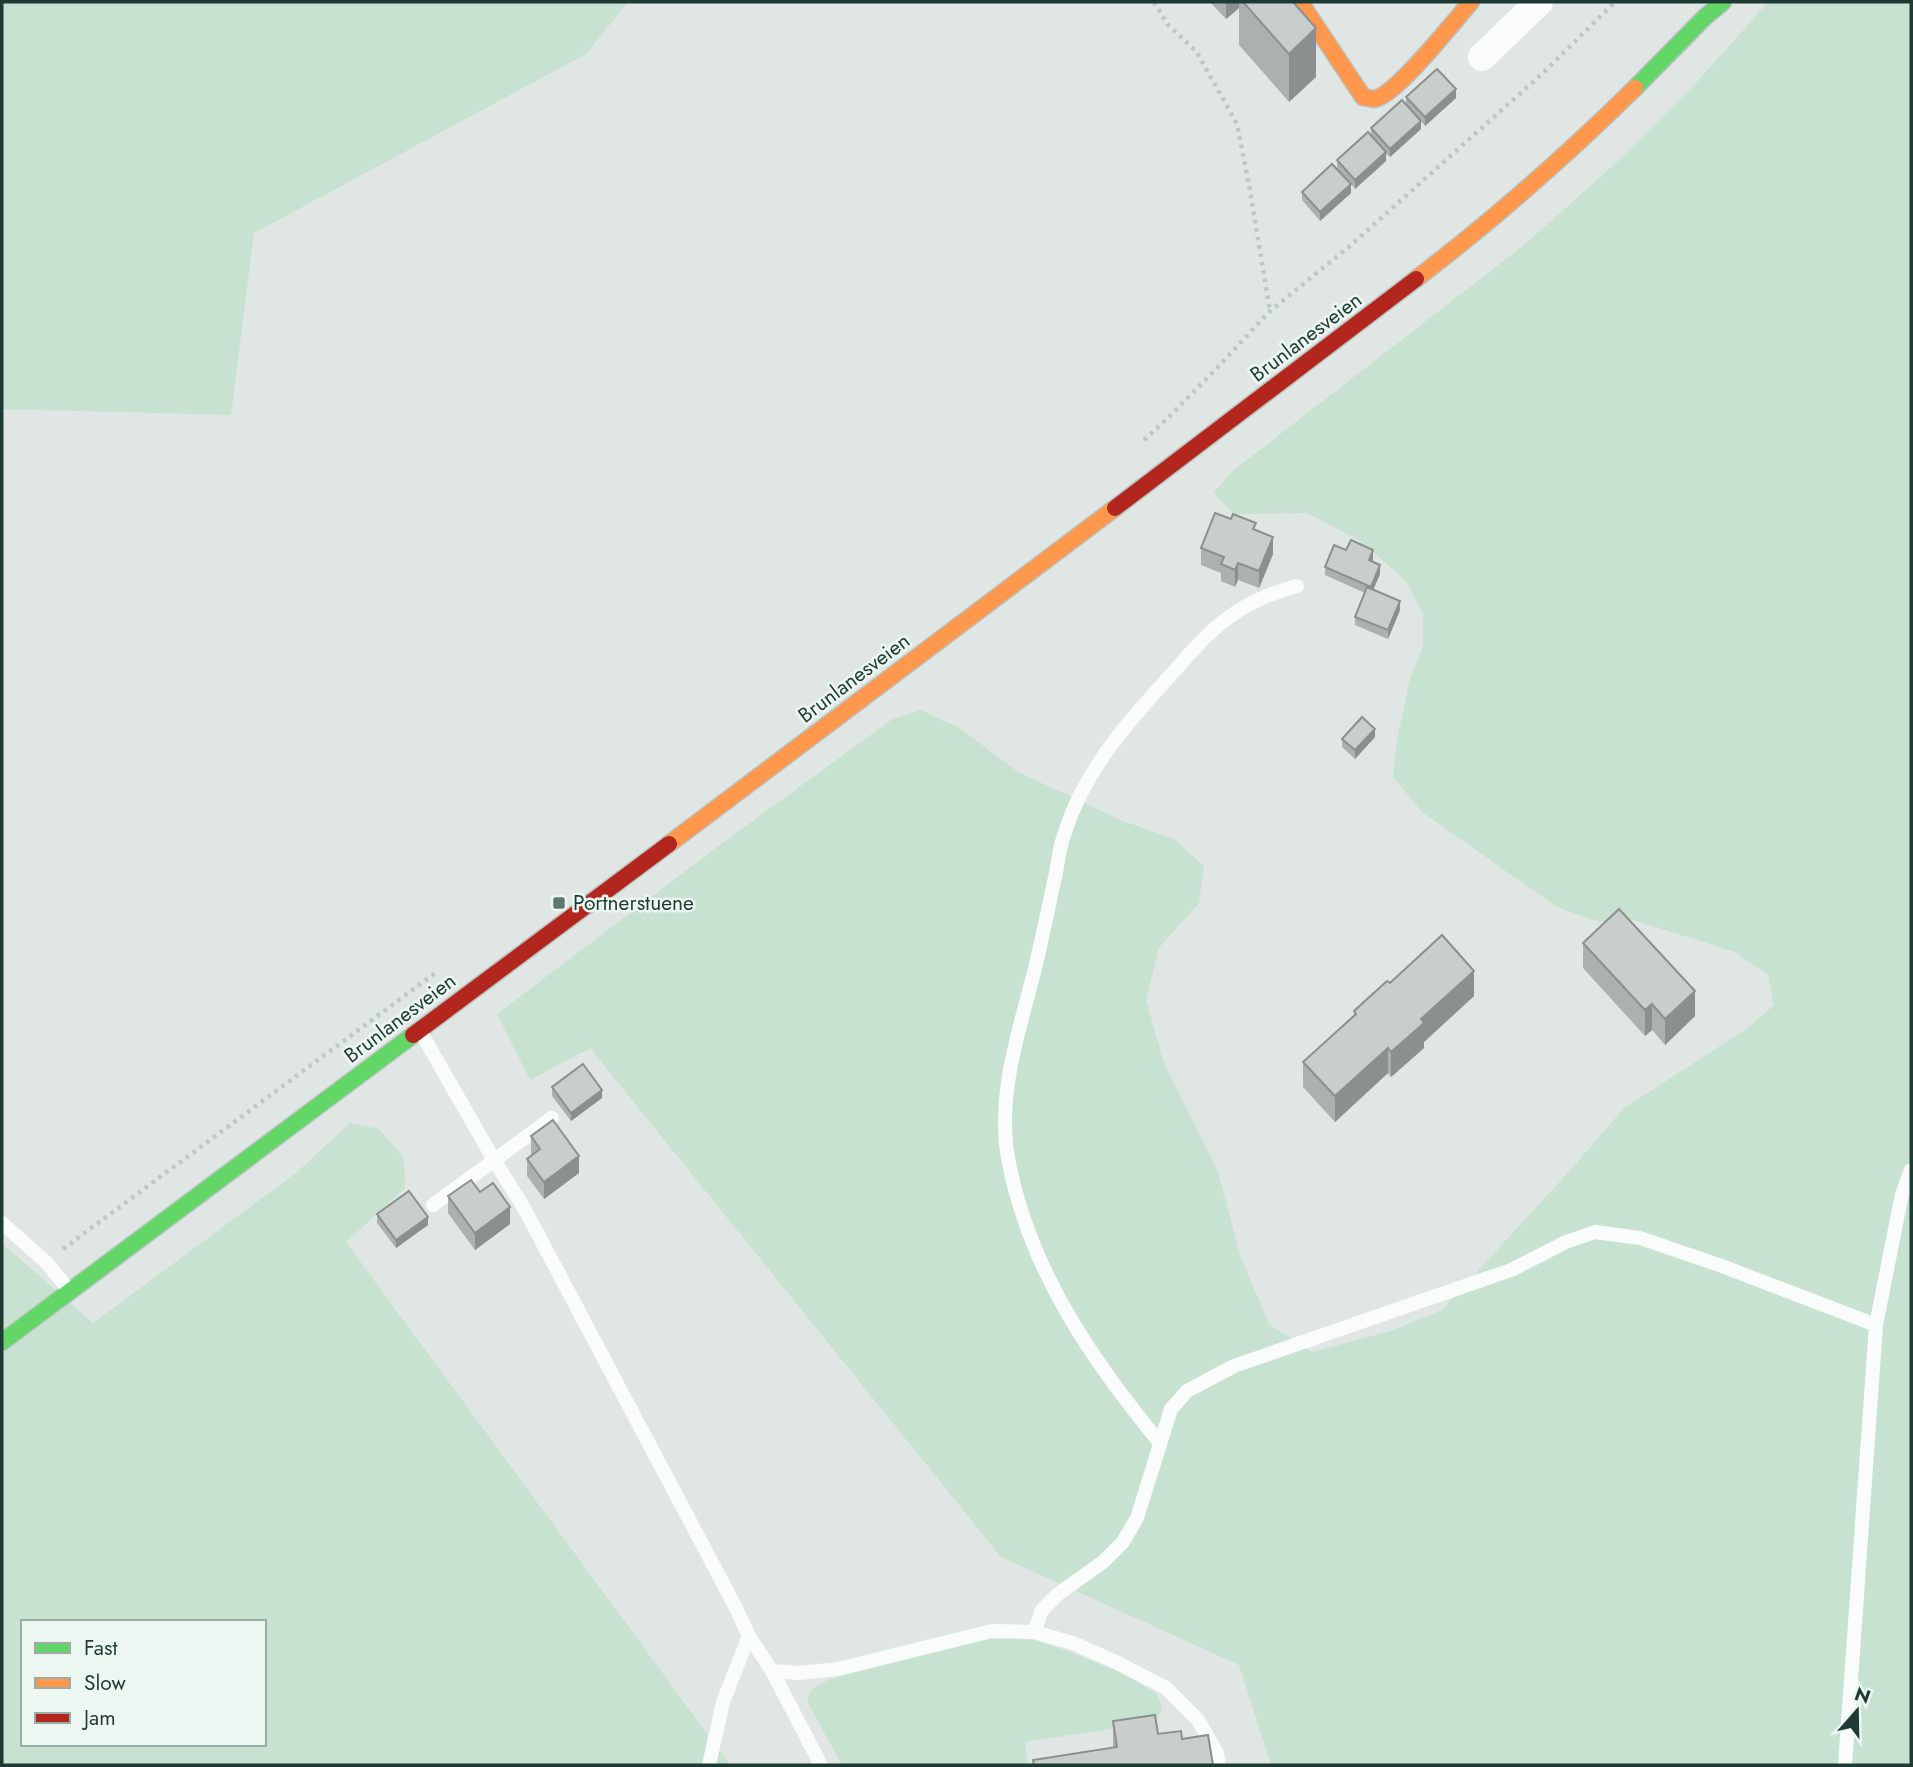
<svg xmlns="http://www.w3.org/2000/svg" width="1913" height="1767" font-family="Jost,sans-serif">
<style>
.green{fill:#c7e2d0;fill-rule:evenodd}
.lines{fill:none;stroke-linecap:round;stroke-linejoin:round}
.fast-casing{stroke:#b8c3c0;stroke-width:19}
.slow-casing{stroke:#b8c3c0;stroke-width:19}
.jam-casing{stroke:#b8c3c0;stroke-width:19}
.path{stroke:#bdc8c5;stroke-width:4.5;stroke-dasharray:3.5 5;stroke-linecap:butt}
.lane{stroke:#fafbfb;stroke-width:14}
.street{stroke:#fafbfb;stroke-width:28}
.fast{stroke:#63d668;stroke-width:16}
.slow{stroke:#ff974d;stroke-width:16}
.jam{stroke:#b3261e;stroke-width:16}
.wall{fill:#abb1af}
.shaded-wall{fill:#8b908e}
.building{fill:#c7cecb;stroke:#8b908e;stroke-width:2}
.poi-dot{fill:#617772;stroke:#edf7f2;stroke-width:2.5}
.labels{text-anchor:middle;stroke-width:5;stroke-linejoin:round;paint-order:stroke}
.street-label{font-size:21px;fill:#1d3b34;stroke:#edf7f2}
.poi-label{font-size:21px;fill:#1d3b34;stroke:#edf7f2;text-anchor:start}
</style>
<rect width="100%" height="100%" fill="#e0e6e4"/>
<g class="green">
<path d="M2,2H628L586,54L254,233L231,415L2,409Z"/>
<path d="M1768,2H1911V1765H1271L1239,1665L1001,1557L590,1048L530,1080L497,1014L713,850L891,720L920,710L958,727L1018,772L1123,821L1174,839L1204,866L1199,903L1159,948L1146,1000L1164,1063L1218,1171L1240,1255L1269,1324L1312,1352L1390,1331L1442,1310L1575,1165L1623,1109L1749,1027L1774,1005L1768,975L1735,952L1633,920L1599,922L1557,907L1422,812L1393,777L1396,746L1410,678L1423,647V614L1405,580L1360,541L1307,513L1234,514L1214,493L1230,473L1524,245L1617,162L1697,82Z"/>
<path d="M350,1123L379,1129L404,1158L405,1188L346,1242L730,1765H2V1243L93,1323L296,1173ZM23,1622H264V1744H23Z"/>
<path d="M988,1638L1034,1640L1068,1651L1117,1671L1146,1687L1156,1694L1162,1706C1160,1716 1157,1719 1149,1723L1025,1742L1028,1765H842L808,1703C807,1685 824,1682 837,1677Z"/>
</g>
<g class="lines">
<defs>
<g id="fast">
<path d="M1635,88L1705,17L1723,2"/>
<path d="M2,1342L413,1035"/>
</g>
<g id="slow">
<path d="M1300,2L1363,97C1365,97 1372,99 1374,99C1396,96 1454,21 1471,2"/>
<path d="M1416,279C1493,220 1566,156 1635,88"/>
<path d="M669,844L1115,508"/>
</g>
<g id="jam">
<path d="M1115,508L1416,279"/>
<path d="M413,1035L669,844"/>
</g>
</defs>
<use href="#fast" class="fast-casing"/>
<use href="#slow" class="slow-casing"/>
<use href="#jam" class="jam-casing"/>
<g class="path">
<path d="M1154,2L1168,25L1196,51L1237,124L1249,185L1270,311"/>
<path d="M1144,440L1167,419L1217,368L1270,311L1350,246L1543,73L1615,2"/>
<path d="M63,1249L438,971"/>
</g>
<g class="lane">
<path d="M420,1031L494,1160L524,1208L735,1606L749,1636L772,1671L799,1673L838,1669L992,1631L1034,1632L1073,1643L1118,1663L1166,1688L1198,1720L1217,1753L1219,1765"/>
<path d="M433,1205L552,1118"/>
<path d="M2,1223L46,1262L69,1290"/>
<path d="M1160,1443C1090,1358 1028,1267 1008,1158C997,1096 1018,1035 1033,976C1042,942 1048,907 1056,873C1058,859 1060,845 1065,832C1085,768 1133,716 1177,668C1194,649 1213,627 1235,613C1254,600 1275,592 1297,586"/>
<path d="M1034,1632L1042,1610L1058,1594L1103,1562L1123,1542L1137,1518L1171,1409L1187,1391L1234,1366L1511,1270L1566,1242L1595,1232L1640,1238L1719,1265L1876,1325"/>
<path d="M772,1671L821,1765"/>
<path d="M709,1765L723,1702L749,1636"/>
<path d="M1845,1765L1876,1325L1902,1194L1911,1170"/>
</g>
<path class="street" d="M1482,57L1539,2"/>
<use href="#fast" class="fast"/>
<use href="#slow" class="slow"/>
<use href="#jam" class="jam"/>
</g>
<g class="wall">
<path d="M1210,2H1293L1316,77L1289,102L1239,45V8L1226,19Z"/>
<path d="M1406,97L1456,98L1425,126L1421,121V129L1390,157L1386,154V161L1355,189L1351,184V193L1320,221L1302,200V192L1337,168V160L1371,136V128L1406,105Z"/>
<path d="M1256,530L1273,554L1259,588L1238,580L1235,587L1221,581V573L1201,565V548Z"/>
<path d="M1346,550L1373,559L1372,562L1380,574L1373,590L1400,610L1388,639L1355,625V617L1365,593L1325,575V567Z"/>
<path d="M1375,737L1355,759L1342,747V739Z"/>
<path d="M1583,943L1695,1016L1665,1045L1652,1030L1645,1036L1583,968Z"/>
<path d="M1390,983L1474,996L1424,1042V1048L1391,1077L1388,1073L1335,1122L1303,1087V1062L1354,1016V1011Z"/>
<path d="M552,1087L602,1098L571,1121L552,1096Z"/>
<path d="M531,1136L579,1173L544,1199L527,1176V1159L532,1155L531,1154Z"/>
<path d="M480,1192L510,1224L475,1250L448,1213V1196Z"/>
<path d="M377,1214L428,1225L396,1248L377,1223Z"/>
<path d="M1113,1721L1158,1734L1182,1739L1213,1765H1033V1760L1113,1748Z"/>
</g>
<g class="shaded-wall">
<path d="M1226,2H1239V8L1226,19Z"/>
<path d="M1316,28V77L1289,102V54Z"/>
<path d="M1456,89V98L1425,126V117Z"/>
<path d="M1421,121V129L1390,157V149Z"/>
<path d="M1386,152V161L1355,189V180Z"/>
<path d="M1351,184V193L1320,221V212Z"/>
<path d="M1273,537V554L1259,588V571Z"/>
<path d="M1373,550V559L1369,569V560Z"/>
<path d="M1238,563V580L1235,587V570Z"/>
<path d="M1380,565V574L1371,595V587Z"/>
<path d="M1400,601V610L1388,639V630Z"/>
<path d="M1375,729V737L1355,759V750Z"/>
<path d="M1474,971V996L1424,1042V1048L1391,1077V1052L1421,1019Z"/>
<path d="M1695,991V1016L1665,1045V1019Z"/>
<path d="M1652,1004V1030L1645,1036V1010Z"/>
<path d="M1388,1048V1073L1335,1122V1096Z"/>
<path d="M602,1090V1098L571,1121V1113Z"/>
<path d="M579,1156V1173L544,1199V1182Z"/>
<path d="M510,1207V1224L475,1250V1233Z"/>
<path d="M428,1217V1225L396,1248V1240Z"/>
</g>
<g class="building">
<path d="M1243,2H1293L1316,28L1289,54Z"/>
<path d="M1437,69L1456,89L1425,117L1406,97Z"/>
<path d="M1402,100L1421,121L1390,149L1371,128Z"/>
<path d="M1368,132L1386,152L1355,180L1337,160Z"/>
<path d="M1332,164L1351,184L1320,212L1302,192Z"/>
<path d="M1215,513L1231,519L1233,514L1256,523L1253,529L1273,537L1259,571L1238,563L1235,570L1221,564L1224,557L1201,548Z"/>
<path d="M1351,540L1373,550L1369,560L1380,565L1371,587L1325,567L1334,545L1346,550Z"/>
<path d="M1367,587L1400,601L1388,630L1355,617Z"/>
<path d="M1362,717L1375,729L1355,750L1342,739Z"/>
<path d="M1619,909L1695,991L1665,1019L1652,1004L1645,1010L1583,943Z"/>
<path d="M1442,935L1474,971L1421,1019L1424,1023L1391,1052L1388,1048L1335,1096L1303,1062L1356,1014L1354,1011L1387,981L1390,983Z"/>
<path d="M583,1064L602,1090L571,1113L552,1087Z"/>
<path d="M553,1120L579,1156L544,1182L527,1159L540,1149L531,1136Z"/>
<path d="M471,1180L480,1192L493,1183L510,1207L475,1233L448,1196Z"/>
<path d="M409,1191L428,1217L396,1240L377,1214Z"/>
<path d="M1155,1715L1158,1734L1181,1731L1182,1739L1208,1735L1213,1765H1034L1033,1760L1117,1747L1113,1721Z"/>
</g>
<rect class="poi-dot" x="552" y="896" width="14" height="14" rx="3.5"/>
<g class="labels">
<g class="street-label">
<text transform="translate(1306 337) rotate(-37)" y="7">Brunlanesveien</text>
<text transform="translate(854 678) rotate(-37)" y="7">Brunlanesveien</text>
<text transform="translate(400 1018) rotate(-37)" y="7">Brunlanesveien</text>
</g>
<g class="poi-label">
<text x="573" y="910">Portnerstuene</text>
</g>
</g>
<rect width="1913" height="1767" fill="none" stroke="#1d3b34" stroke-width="7"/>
<rect x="21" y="1620" width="245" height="126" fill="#edf7f2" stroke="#9aaca6" stroke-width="2"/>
<rect x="35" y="1643" width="35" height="10" fill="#63d668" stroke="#9aaca6" stroke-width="2"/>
<text x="84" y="1655" font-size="21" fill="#1d3b34">Fast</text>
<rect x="35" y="1678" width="35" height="10" fill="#ff974d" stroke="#9aaca6" stroke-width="2"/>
<text x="84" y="1690" font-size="21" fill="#1d3b34">Slow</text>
<rect x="35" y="1713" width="35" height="10" fill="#b3261e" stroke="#9aaca6" stroke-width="2"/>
<text x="84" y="1725" font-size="21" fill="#1d3b34">Jam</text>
<g transform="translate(1857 1711) rotate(20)" stroke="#edf7f2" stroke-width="5" paint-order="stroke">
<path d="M0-5L12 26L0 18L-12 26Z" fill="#1d3b34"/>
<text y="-10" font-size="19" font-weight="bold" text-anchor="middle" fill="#1d3b34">N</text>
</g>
</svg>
